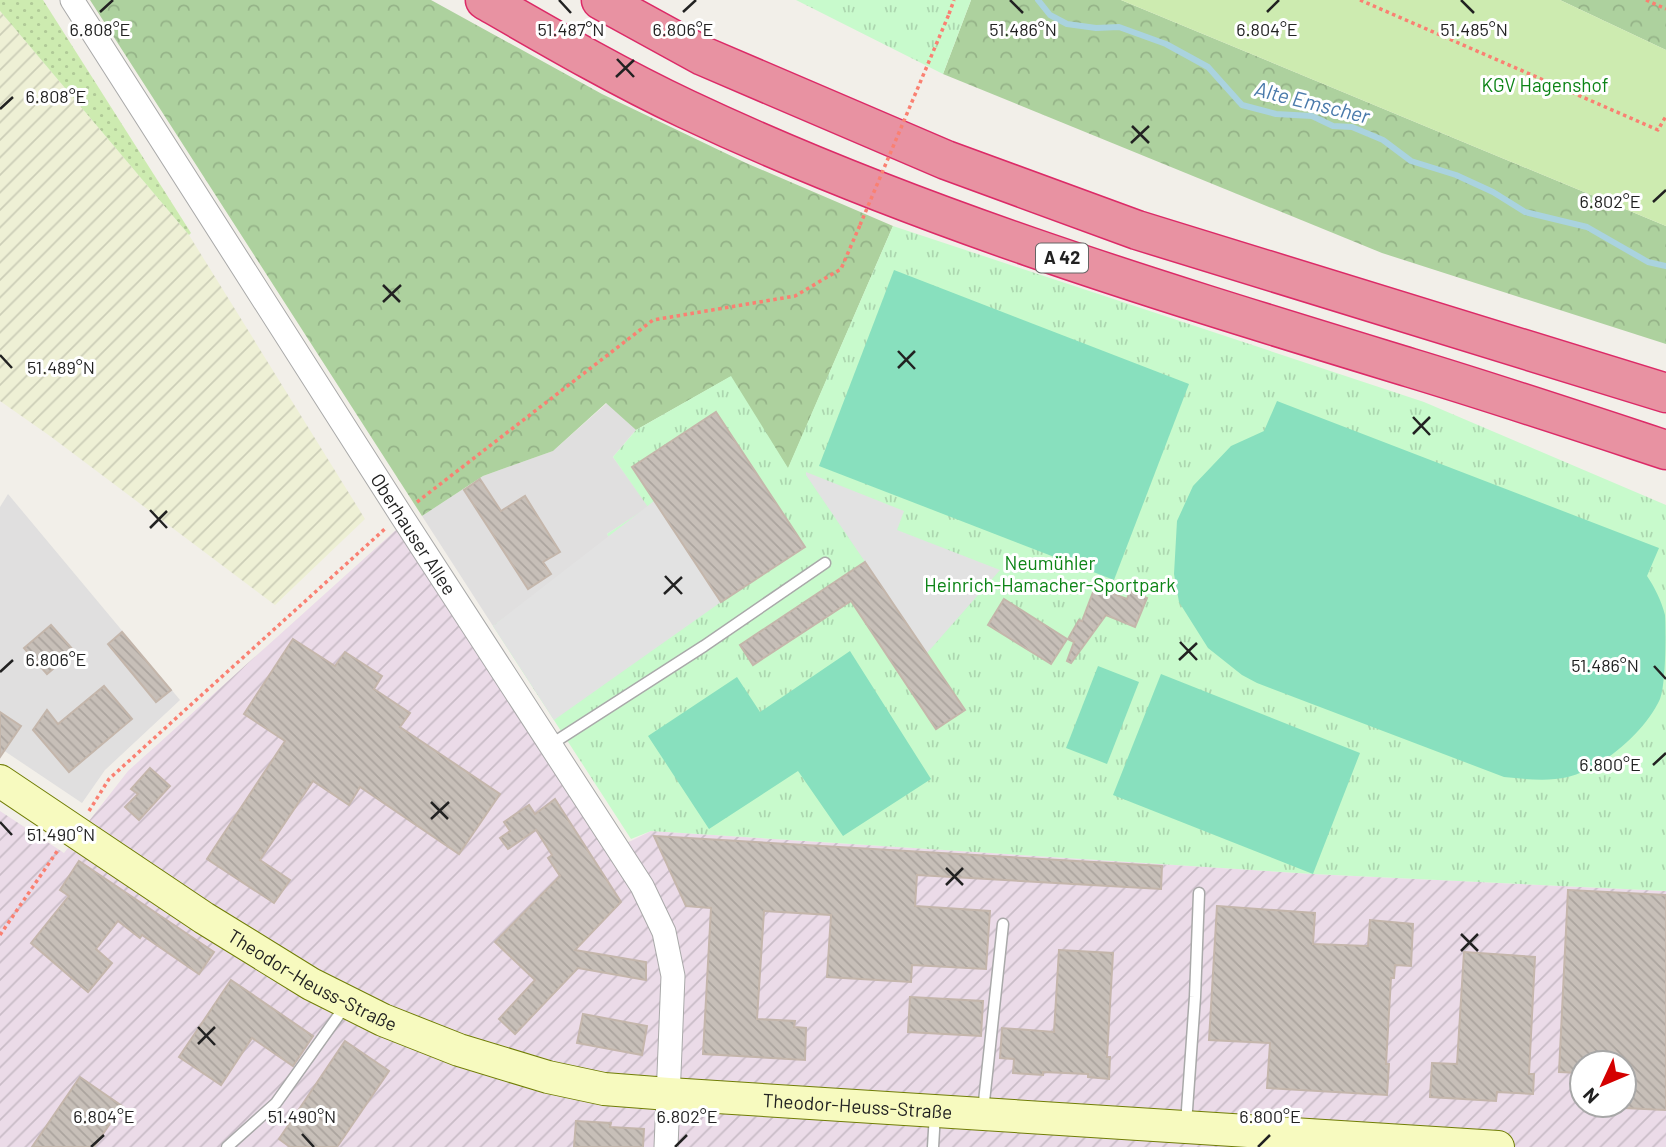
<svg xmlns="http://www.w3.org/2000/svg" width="1666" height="1147" font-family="Barlow,sans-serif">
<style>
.residential{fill:#e0dfdf}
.industrial{fill:url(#industrial-furrows);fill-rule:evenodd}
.farmland{fill:url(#farmland-furrows)}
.grass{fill:url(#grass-dots)}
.forest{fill:url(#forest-crowns)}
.park{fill:url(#park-tufts)}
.garden{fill:#cdebb0}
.pitch{fill:#88e0be}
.parking{fill:#e2e2e2}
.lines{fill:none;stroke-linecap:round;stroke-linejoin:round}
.stream{stroke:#aad3df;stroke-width:6}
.building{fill:url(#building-back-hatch);stroke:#c4b6ab;stroke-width:2}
.lane-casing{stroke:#a9a9a9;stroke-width:13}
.street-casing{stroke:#a9a9a9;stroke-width:25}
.secondary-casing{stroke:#707d05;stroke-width:34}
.highway-casing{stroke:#dc2a67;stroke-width:41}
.path{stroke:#fa8072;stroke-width:3.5;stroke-dasharray:3.5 3.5;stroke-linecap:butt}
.lane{stroke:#fff;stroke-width:10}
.street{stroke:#fff;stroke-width:23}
.secondary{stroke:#f7fabf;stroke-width:32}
.highway{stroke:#e892a2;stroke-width:38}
.path-bridge{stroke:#fa8072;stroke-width:3.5;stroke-dasharray:3.5 3.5;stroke-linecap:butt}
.ticks{fill:none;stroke:#222;stroke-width:2.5}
.labels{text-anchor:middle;stroke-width:6;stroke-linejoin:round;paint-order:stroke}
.shield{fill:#fff;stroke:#646464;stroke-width:2}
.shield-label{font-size:18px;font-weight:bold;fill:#222}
.park-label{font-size:19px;fill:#0c8416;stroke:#fff}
.street-label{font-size:19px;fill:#222;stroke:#fff}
.water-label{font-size:21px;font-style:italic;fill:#4a7aab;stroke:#fff}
.ticks-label{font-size:18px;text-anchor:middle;fill:#222;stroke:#fff;stroke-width:6;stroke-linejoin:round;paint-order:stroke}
</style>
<defs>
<pattern id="industrial-furrows" width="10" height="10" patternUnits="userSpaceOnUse" patternTransform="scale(1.75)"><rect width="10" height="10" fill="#ebdbe8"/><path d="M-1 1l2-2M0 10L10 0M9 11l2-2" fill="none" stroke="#c9bcc7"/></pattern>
<pattern id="farmland-furrows" width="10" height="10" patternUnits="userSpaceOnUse" patternTransform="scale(1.75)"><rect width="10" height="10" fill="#eef0d5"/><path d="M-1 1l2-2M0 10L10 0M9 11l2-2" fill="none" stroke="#ccceb7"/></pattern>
<pattern id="grass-dots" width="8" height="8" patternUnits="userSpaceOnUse" patternTransform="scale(1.75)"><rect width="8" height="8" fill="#cdebb0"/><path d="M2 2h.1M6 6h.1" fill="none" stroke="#b0c997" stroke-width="1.8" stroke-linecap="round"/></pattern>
<pattern id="forest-crowns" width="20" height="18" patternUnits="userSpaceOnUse" patternTransform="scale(1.75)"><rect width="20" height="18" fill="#add19e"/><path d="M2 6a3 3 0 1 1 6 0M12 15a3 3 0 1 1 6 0" fill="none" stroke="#95b388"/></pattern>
<pattern id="park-tufts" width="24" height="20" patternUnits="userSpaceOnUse" patternTransform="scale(1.75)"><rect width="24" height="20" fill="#c8facc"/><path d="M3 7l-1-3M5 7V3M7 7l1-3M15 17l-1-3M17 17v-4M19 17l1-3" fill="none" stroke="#acd6af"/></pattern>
<pattern id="building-back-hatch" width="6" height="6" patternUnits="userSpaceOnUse" patternTransform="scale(1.75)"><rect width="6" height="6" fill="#c7bfb8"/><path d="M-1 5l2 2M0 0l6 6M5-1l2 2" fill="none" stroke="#aba49e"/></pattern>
</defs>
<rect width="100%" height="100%" fill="#f2efe9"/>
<g class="residential">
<path d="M607,403L636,430L613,457L649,507L607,534L611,540L493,626L422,516L483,476L553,451Z"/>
<path d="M8,494L180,700L105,770L82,803L0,748V507Z"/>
</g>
<path class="industrial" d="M397,529L607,853L651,831L1313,874L1666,891V1147H0V811L64,853L128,771ZM1582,1063H1624V1105H1582Z"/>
<path class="farmland" d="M0,11L189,235L365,519L275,605L50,436L0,401Z"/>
<path class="grass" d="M0,0H43L191,233L189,235L0,11Z"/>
<g class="forest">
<path d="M90,0H431L602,94L746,163L893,226L788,469L730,377L636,430L606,403L553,451L483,476L422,516Z"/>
<path d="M971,0H1121L1666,226V344L1382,253L943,74Z"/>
<path d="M1560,0H1666V50Z"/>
</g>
<g class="park">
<path d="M796,0H971L943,74Z"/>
<path d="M893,226L1424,402L1666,505V891L1313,874L651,831L631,839L493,626L611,540L607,534L648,507L613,457L636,430L731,376L788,468Z"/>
</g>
<path class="garden" d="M1121,0H1560L1666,50V226Z"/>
<g class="pitch">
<path d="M894,270L1189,384L1114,580L819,466Z"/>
<path d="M1277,401L1659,548L1647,576C1655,588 1661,600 1665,615C1666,631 1666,684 1660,699C1645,732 1603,768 1568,777C1547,782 1525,779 1504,777L1257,683L1242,675L1208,648L1179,602L1174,574L1177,521L1193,486L1231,446L1264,431Z"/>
<path d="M850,651L931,779L843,836L798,771L709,829L648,736L737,677L760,712Z"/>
<path d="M1098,666L1139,682L1107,764L1066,748Z"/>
<path d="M1161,674L1360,753L1313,874L1113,795Z"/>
</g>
<g class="parking">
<path d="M806,472L904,511L897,530L1000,570L927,653L806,475Z"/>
<path d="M654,501L721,602L554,720L493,626Z"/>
</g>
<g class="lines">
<path class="stream" d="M1038,0L1050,15L1067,24L1096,28L1119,27L1166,44L1208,67L1242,105L1276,114L1312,116L1333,126L1352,127L1383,140L1411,161L1456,175L1493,192L1525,212L1587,227L1648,262L1666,266"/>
</g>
<g class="building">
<path d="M716,412L805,547L721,602L632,467Z"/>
<path d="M480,479L501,511L525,496L560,552L543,562L551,574L528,589L464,490Z"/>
<path d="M865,562L965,710L936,729L851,601L753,665L740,645Z"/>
<path d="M1095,587L1127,599L1130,591L1147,598L1135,627L1106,615L1071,663L1067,661L1074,642L1068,639L1079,620L1082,621Z"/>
<path d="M1004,599L1067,639L1051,664L988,625Z"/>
<path d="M51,625L74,651L47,674L24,648Z"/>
<path d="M122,632L171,690L156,702L108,644Z"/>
<path d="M293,639L335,666L345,652L382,676L374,689L410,713L400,727L500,794L459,854L360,787L349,805L313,781L260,860L290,880L274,903L207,859L285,741L244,714Z"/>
<path d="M104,686L132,719L69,772L33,730L47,710L58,724Z"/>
<path d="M0,712L21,726L0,757Z"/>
<path d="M150,768L170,786L139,820L125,807L138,794L131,789Z"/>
<path d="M555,799L621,902L575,950L646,962V980L578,968L515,1034L499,1019L535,980L495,942L560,876L548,858L552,855L536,830L508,849L500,838L510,831L504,822L529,805L535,814Z"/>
<path d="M654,836L1162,866L1161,889L917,875L915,906L990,911L986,969L912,965L911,982L827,977L831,915L764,911L757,1019L795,1021L794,1027L806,1028L805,1060L703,1054L711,908L686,906Z"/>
<path d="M79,861L214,952L199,974L142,935L140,938L118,921L96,949L112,963L88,992L31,943L69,896L60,890Z"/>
<path d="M1568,890L1666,895V1110L1624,1108V1063H1582V1073L1559,1072Z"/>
<path d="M1217,906L1315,913L1313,944L1368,946L1370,920L1413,924L1411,966L1395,965L1394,978H1391L1386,1064H1389L1387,1095L1267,1088L1270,1043L1209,1040Z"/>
<path d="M1059,950L1113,953L1107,1057H1110L1109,1079L1088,1077V1074L1043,1072V1075L1013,1073L1014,1059L1000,1058L1002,1028L1054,1032Z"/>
<path d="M1464,952L1535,957L1529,1074H1534L1533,1094L1497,1092L1496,1101L1430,1097L1432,1063L1457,1064Z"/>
<path d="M231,980L313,1036L293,1066L252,1038L221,1085L179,1057Z"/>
<path d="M910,997L983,1001L981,1036L908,1032Z"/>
<path d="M583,1014L647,1026L642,1055L577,1043Z"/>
<path d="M345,1041L389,1071L337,1147H290L279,1139Z"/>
<path d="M80,1077L122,1106L94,1147H32Z"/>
<path d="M576,1121L611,1123L610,1127L644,1129L643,1147H574Z"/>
</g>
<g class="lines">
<defs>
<g id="lane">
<path d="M550,745L704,646L825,563"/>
<path d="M983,1111L1003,924"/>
<path d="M1186,1124L1195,997L1199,893"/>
<path d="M227,1147L276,1103L346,1005"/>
<path d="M933,1147L935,1114"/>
</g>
<g id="street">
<path id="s1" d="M72,0L401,515L642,886L664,932L673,976L666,1147"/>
</g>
<g id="secondary">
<path id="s2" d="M0,781L204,918L311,984L383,1020L459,1050L548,1077L604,1089L669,1094L1498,1147"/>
</g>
<g id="highway">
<path d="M485,0C551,38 618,77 686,109C919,219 1166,293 1411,368C1497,394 1581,422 1666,450"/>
<path d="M601,0L703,56L946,160L1137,230L1666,393"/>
</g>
</defs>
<use href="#lane" class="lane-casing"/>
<use href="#street" class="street-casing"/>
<use href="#secondary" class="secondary-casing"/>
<use href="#highway" class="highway-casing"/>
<g class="path">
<path d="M1360,0L1658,130L1666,116"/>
<path d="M1646,0L1666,9"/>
<path d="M949,14L954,0"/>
<path d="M417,502L653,320L795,296L841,269L860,225"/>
<path d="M89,811L109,779L387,527"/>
<path d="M0,935L58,850"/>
</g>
<use href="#lane" class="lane"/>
<use href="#street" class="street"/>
<use href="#secondary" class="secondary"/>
<use href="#highway" class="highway"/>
<path class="path-bridge" d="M860,225L949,14"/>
</g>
<path class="ticks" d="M559,0L571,13M1010,0L1023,13M1461,0L1474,13M100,12L113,0M683,12L696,0M1267,12L1279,0M617,59L634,77M616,77L634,60M0,109L13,97M1132,126L1149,143M1131,143L1149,126M1653,202L1666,190M383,285L400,302M383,302L401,285M898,351L915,369M0,355L12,368M898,368L915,351M1413,417L1430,435M1413,434L1430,417M150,510L167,528M150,528L167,511M665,576L682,594M664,594L682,577M1180,642L1197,660M1179,660L1197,643M1654,666L1666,679M0,672L13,660M1653,765L1666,753M431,802L448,819M431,819L449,802M0,822L12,835M946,868L963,885M946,885L963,868M1461,934L1478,951M1461,951L1478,934M198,1027L215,1045M198,1044L215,1027M302,1134L314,1147M91,1147L104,1135M675,1147L687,1135M1258,1147L1270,1135"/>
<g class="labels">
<rect class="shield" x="1036" y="243.5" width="52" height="29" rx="5"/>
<g class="shield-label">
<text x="1062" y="264">A 42</text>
</g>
<g class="park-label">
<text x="1545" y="92">KGV Hagenshof</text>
<text x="1050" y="570">Neumühler<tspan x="1050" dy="22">Heinrich-Hamacher-Sportpark</tspan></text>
</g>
<g class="street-label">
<text dy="7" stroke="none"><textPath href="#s1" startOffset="634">Oberhauser Allee</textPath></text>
<text dy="7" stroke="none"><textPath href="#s2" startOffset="371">Theodor-Heuss-Straße</textPath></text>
<text dy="7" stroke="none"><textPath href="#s2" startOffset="938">Theodor-Heuss-Straße</textPath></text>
</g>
<g class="water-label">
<text transform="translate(1312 103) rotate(14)" y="7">Alte Emscher</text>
</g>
</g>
<g class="ticks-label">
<text x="100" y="36">6.808°E</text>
<text x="683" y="36">6.806°E</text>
<text x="1267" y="36">6.804°E</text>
<text x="571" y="36">51.487°N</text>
<text x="1023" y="36">51.486°N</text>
<text x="1474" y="36">51.485°N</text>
<text x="56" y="103">6.808°E</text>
<text x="1610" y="208">6.802°E</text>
<text x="61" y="374">51.489°N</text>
<text x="56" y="666">6.806°E</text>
<text x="1605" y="672">51.486°N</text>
<text x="1610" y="771">6.800°E</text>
<text x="61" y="841">51.490°N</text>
<text x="302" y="1123">51.490°N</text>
<text x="104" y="1123">6.804°E</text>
<text x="687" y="1123">6.802°E</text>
<text x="1270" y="1123">6.800°E</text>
</g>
<g transform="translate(1603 1084) rotate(226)"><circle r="33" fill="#ffffff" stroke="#a7a7a7" stroke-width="2"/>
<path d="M0-5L12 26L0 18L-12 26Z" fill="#d40000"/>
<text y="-10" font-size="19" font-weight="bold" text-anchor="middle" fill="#222222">N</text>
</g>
</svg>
